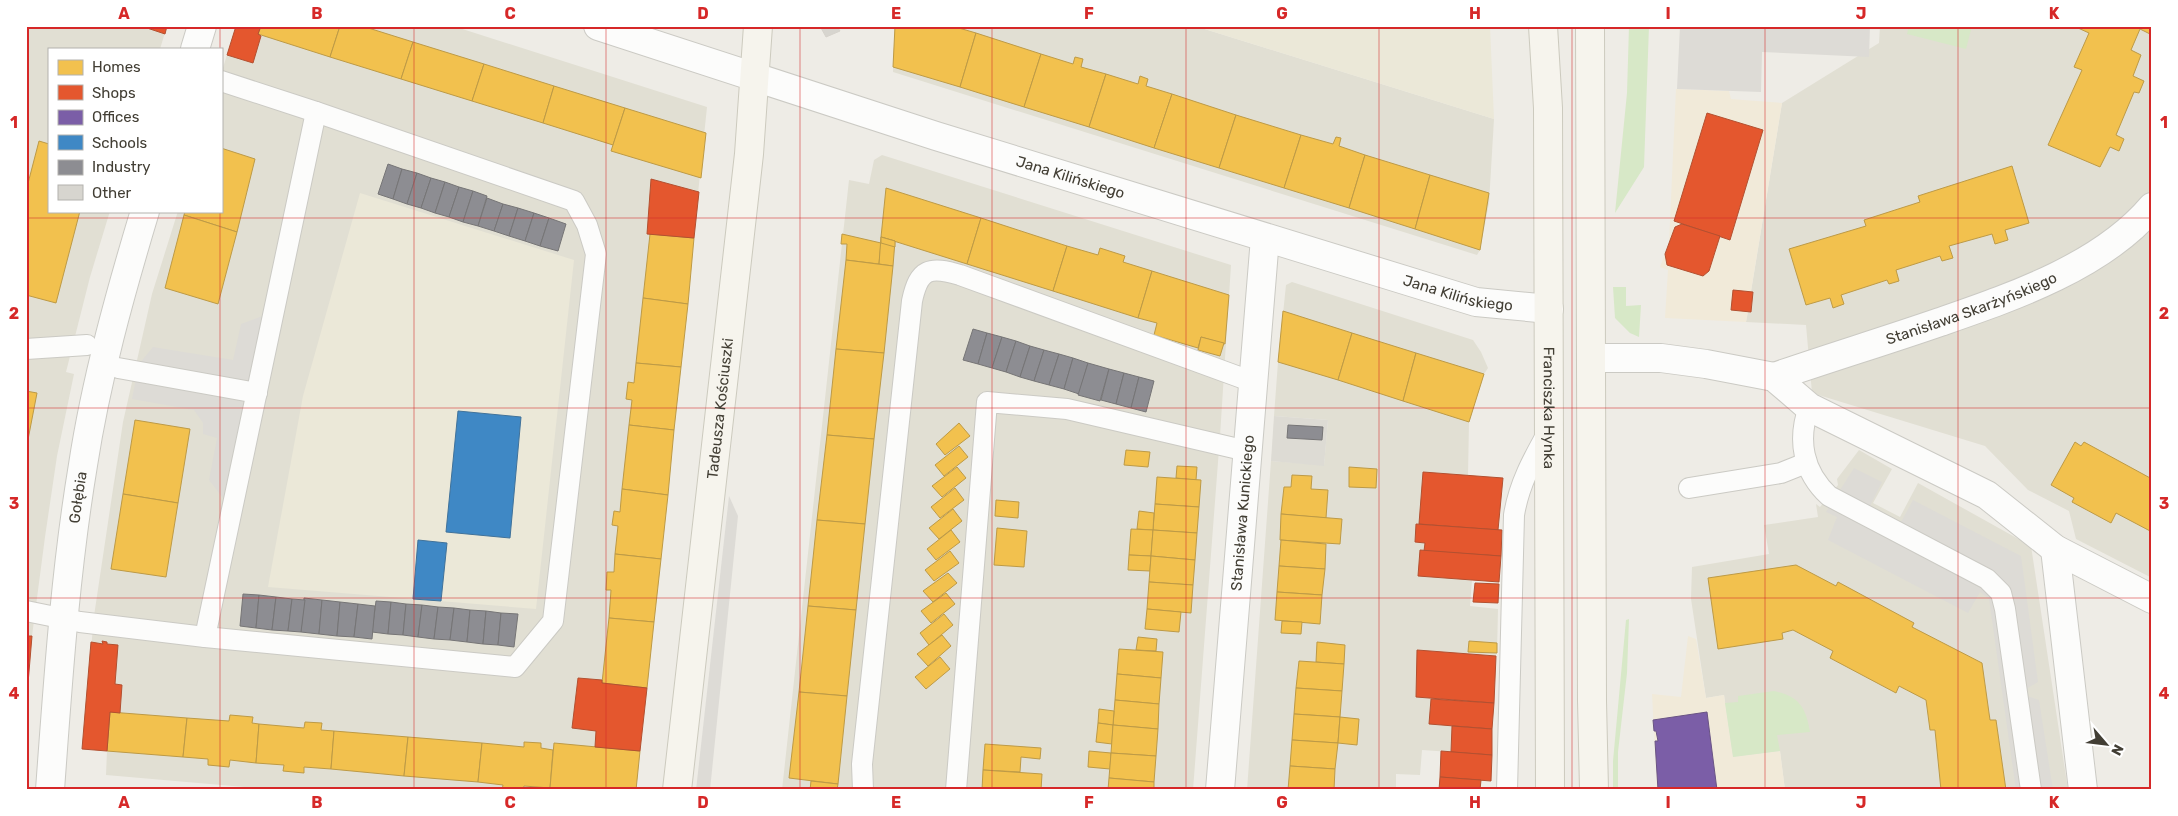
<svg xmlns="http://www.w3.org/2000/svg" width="2178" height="816" font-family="Rubik,sans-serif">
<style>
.residential{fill:#e1dfd3}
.commercial{fill:#f1ead9}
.industrial{fill:#dddbd4}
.education{fill:#ebe8d8}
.green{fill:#d7e8c7}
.parking{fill:#dddbd6}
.homes{fill:#f2c14e;stroke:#bd9a46}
.shops{fill:#e4572e;stroke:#b35030}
.offices{fill:#7b5ea7;stroke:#6a5484}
.schools{fill:#3f88c5;stroke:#40729a}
.industry{fill:#8d8d92;stroke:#767576}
.building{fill:#d7d5cf;stroke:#d6d3cc}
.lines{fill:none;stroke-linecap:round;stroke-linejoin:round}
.lane-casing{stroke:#cbcac4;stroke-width:22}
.street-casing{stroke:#cbcac4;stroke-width:30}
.secondary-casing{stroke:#cccabe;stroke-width:30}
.lane{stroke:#fcfcfb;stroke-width:20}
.street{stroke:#fcfcfb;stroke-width:28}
.secondary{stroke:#f6f4ed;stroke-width:28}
.grid{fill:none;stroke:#d62828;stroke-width:1;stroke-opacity:0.55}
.labels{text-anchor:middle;stroke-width:5;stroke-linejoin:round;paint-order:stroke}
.street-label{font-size:15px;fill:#423e34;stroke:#fff}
.neatline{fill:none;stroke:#d62828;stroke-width:2}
.grid-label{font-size:16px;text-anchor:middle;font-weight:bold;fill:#d62828}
</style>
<rect width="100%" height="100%" fill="#eeece6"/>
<g class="residential">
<path d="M26,26H167L160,49H49V211H110L90,277L66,372L74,374L57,456L45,537L32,636L26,707Z"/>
<path d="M236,26H453L707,107L636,790H280L106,775L107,751L82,749L94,616L123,422L152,294L178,211H221V74Z"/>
<path d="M895,26H1195L1494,119L1489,203L1480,250L1477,255L893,72Z"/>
<path d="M1880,26H2152V578L2076,539L2069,511L2028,490L1985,446L1812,393L1806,325L1746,322L1782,103L1879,43Z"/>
<path d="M882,155L1231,265L1220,436L1193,790H782L849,180L869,184L874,160Z"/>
<path d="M1292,282L1473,340L1481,352L1488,368L1484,374L1469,422L1468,475L1419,524H1417L1415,542L1425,543L1424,551L1472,580L1470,606L1498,609L1497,653L1496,656L1417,650L1431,698L1429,724L1452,726L1451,752L1422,750L1420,775L1396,774V790H1247L1271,461L1324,465L1328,420L1274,416L1278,362L1286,285Z"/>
<path d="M1859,450L1892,469L1873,503L1900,517L1918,483L2031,546L2068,790H1785L1780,751L1733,757L1724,695L1706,698L1691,599L1692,567L1769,554L1764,525L1818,517L1816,504L1820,507L1838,485L1837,479Z"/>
</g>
<g class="commercial">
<path d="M1676,89L1729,91L1731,99L1782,103L1751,291L1753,292L1751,312H1748L1746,322L1665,318L1668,270L1660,267L1669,243Z"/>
<path d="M1688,636L1696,639L1706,698L1724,695L1733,757L1780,751L1785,790H1657L1652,694L1681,697Z"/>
</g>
<path class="industrial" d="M1274,416L1328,420L1324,466L1271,461Z"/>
<g class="education">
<path d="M1195,26H1490L1494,119Z"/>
<path d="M360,193L574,260L536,609L268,587L303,396Z"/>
</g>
<g class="green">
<path d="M1629,26H1649L1644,167L1615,213L1627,93Z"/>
<path d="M1909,26H1972L1966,49L1907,34Z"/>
<path d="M1613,287H1626V306L1641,305L1639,337L1630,333L1615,318Z"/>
<path d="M1629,619L1627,673L1618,752V790H1613V761L1626,620Z"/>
<path d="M1774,691C1799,696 1806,707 1810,732L1777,735L1780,751L1733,757L1725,703L1738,702V696Z"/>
</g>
<g class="parking">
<path d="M1680,26H1870L1869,57L1762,52L1761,92L1677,89Z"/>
<path d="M265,315L226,502L209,480L217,438L203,434V423L194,410L132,399L139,364L153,347L233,360L241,324Z"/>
<path d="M1854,468L1882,482L1870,506L1901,522L1913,500L2021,556L2038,682L2026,689L2027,696L2039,700L2053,790H2016L1989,599L1980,592L1968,613L1828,540L1837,517L1826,512Z"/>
<path d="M729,496L738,516L710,790H696Z"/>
</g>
<g class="homes">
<path d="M261,26H340L330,57L258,34Z"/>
<path d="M340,26H362L413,42L401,79L330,57Z"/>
<path d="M895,26H952L976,33L960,87L893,67Z"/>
<path d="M2079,26H2152L2150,34L2140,29L2131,50L2141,55L2133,76L2144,81L2139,93L2134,92L2116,135L2124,139L2119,151L2110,147L2100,167L2048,145L2082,70L2074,67L2089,33L2078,28Z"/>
<path d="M976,33L1041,54L1024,107L960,87Z"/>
<path d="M413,42L484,64L472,101L401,79Z"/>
<path d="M1041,54L1073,64L1075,57L1083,59L1081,67L1106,74L1089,127L1024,107Z"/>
<path d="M484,64L554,86L543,123L472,101Z"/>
<path d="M1106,74L1138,84L1140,76L1148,79L1146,86L1172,94L1154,148L1089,127Z"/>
<path d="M554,86L625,108L613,145L543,123Z"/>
<path d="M1172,94L1236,115L1219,168L1154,148Z"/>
<path d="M625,108L706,133L701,178L611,151Z"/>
<path d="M1236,115L1301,135L1284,188L1219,168Z"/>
<path d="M1301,135L1333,144L1336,137L1341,138L1339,146L1365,155L1349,208L1284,188Z"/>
<path d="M39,141L49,144V211H80L56,303L26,295V191Z"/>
<path d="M221,148L255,159L237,232L184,215L185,211H221Z"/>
<path d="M1365,155L1430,175L1415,229L1349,208Z"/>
<path d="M2012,166L2029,223L2005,230L2008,240L1995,244L1992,234L1949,246L1953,258L1942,261L1940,256L1896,270L1899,281L1889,284L1887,280L1841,295L1844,304L1833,308L1830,298L1806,305L1789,249L1866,226L1864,220L1920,202L1918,196Z"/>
<path d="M1430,175L1489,193L1480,250L1415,229Z"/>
<path d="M886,188L981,218L967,264L881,237Z"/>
<path d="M184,215L237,232L218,304L165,288Z"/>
<path d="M981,218L1067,246L1053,291L967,264Z"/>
<path d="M650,234L694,238L688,304L643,298Z"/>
<path d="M842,234L881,243L879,264L846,260L847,244H841Z"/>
<path d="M881,237L895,241L893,266L879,264Z"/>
<path d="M881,237L895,241V247L881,243Z"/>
<path d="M1067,246L1098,255L1100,248L1125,256L1123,262L1152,271L1138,318L1053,291Z"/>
<path d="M846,260L893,266L884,353L836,349Z"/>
<path d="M1152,271L1229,295L1225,344L1201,337L1198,348L1154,335L1157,323L1138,318Z"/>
<path d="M643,298L688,304L681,367L636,363Z"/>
<path d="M1283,311L1352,333L1338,380L1278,362Z"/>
<path d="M1352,333L1416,353L1403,401L1338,380Z"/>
<path d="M1201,337L1224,343L1220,356L1198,350Z"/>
<path d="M836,349L884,353L874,439L827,435Z"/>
<path d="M1416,353L1484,374L1469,422L1403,401Z"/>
<path d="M636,363L681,367L674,430L629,425L632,400L626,399L628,382L634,383Z"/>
<path d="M26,391L37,393L26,450Z"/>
<path d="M135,420L190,429L178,503L123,494Z"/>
<path d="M959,423L970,436L945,455L936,444Z"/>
<path d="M629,425L674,430L668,495L622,489Z"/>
<path d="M827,435L874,439L865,524L817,520Z"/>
<path d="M2075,442L2081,446L2084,442L2152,479V532L2116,513L2111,523L2072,502L2074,498L2051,485Z"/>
<path d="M959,446L968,457L944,476L935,465Z"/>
<path d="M1126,450L1150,452L1148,467L1124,465Z"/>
<path d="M1177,466L1197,467L1196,480L1176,478Z"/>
<path d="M957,467L966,478L942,497L932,486Z"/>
<path d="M1349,467L1377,469L1376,488L1349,487Z"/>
<path d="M1292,475L1312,476L1311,489L1328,490L1326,518L1281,514L1284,487H1291Z"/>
<path d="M1157,477L1201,480L1199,507L1155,504Z"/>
<path d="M955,488L964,500L940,518L931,507Z"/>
<path d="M622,489L668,495L661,559L615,554L618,526L612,525L614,511L620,512Z"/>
<path d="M123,494L178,503L166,577L111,569Z"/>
<path d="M996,500L1019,502L1018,518L995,516Z"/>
<path d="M1155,504L1199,507L1197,533L1153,530Z"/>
<path d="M953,509L962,521L939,539L929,528Z"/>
<path d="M1139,511L1154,513L1153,530L1137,529Z"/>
<path d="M1281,514L1342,519L1340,544L1280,540Z"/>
<path d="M817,520L865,524L856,610L808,606Z"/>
<path d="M997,528L1027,531L1024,567L994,565Z"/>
<path d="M1131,529L1153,530L1151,556L1129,555Z"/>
<path d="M951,530L960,542L936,560L927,549Z"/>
<path d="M1153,530L1197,533L1195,560L1151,556Z"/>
<path d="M1281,540L1326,544L1325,569L1279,566Z"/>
<path d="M950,551L959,563L934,581L925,570Z"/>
<path d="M615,554L661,559L654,622L609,618L611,590H606L607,572H614Z"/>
<path d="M1129,555L1151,556L1150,571L1128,570Z"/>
<path d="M1151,556L1195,560L1193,585L1149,582Z"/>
<path d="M1796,565L1836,586L1838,582L1914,623L1912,627L1982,663L1990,720H1996L2006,790H1941L1935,730H1930L1926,700L1899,686L1896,693L1830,658L1833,651L1793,630L1782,633L1783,639L1718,649L1708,578Z"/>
<path d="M1279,566L1325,569L1322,595L1277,592Z"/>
<path d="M948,573L957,583L933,602L923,591Z"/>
<path d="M1149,582L1193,585L1191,613L1147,609Z"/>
<path d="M1277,592L1322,595L1320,624L1275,620Z"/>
<path d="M946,593L955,604L931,623L921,611Z"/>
<path d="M808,606L856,610L847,696L799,692Z"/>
<path d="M1147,609L1181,612L1179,632L1145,629Z"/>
<path d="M944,614L953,625L929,645L920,633Z"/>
<path d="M609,618L654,622L647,688L602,683Z"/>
<path d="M1282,621L1302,622L1301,634L1281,633Z"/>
<path d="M942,635L951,646L928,666L917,654Z"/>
<path d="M1138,637L1157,639L1156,651L1136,650Z"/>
<path d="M1469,641L1497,643V653L1468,652Z"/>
<path d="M1317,642L1345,645L1344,664L1316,662Z"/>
<path d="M1119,649L1163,652L1161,678L1117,674Z"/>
<path d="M940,657L950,669L926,689L915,677Z"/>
<path d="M1299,661L1344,664L1342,691L1296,688Z"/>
<path d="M1117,674L1161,678L1159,704L1115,700Z"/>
<path d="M1296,688L1342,691L1340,717L1294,714Z"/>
<path d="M799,692L847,696L838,784L789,778Z"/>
<path d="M1115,700L1159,704L1158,729L1113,725Z"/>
<path d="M1099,709L1114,711L1113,725L1098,723Z"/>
<path d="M110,712L187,718L183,757L107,751Z"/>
<path d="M1294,714L1340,717L1338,743L1292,740Z"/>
<path d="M230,715L253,717L252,723L259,724L256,763L230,760L229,767L208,765V759L183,757L187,718L229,721Z"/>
<path d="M1340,717L1359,719L1357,745L1338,743Z"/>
<path d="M305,722L322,723L321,730L334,731L331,769L304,767V773L283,771L284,765L256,763L259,724L304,728Z"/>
<path d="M1098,723L1113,725L1112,744L1096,742Z"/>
<path d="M1113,725L1158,729L1156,756L1111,753Z"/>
<path d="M334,731L408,737L404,776L331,769Z"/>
<path d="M408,737L482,743L478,782L404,776Z"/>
<path d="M1292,740L1338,743L1335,769L1290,766Z"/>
<path d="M524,742L541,743V748L553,750L550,788L524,786L523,790H502L503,785L478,782L482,743L524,747Z"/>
<path d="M554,743L640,751L636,790L550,788Z"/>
<path d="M985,744L1041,748L1040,759L1021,757L1020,772L983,770Z"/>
<path d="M1089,751L1111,753L1110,769L1088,767Z"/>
<path d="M1111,753L1156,756L1154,782L1109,778Z"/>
<path d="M1290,766L1335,769L1334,790H1288Z"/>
<path d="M983,770L1042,774L1041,790H982Z"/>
<path d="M1109,778L1154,782V790H1108Z"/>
<path d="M811,781L838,784L837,790H810Z"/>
</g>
<g class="shops">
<path d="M141,26H167L165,34Z"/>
<path d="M236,26H261L258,34L261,36L253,63L227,55Z"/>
<path d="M1707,113L1763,130L1730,240L1674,221Z"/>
<path d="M651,179L699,192L694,238L647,234Z"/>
<path d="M1682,224L1720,236L1709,271L1703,276L1667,265L1665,254L1675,227Z"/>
<path d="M1733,290L1753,292L1751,312L1731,310Z"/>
<path d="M1423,472L1503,478L1498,530L1419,524Z"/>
<path d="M1416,524L1502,530L1501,556L1424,551L1425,543L1415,542Z"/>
<path d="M1420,550L1501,556L1499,582L1418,576Z"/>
<path d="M1475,583L1499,584L1498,603L1473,602Z"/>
<path d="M26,636H32L26,707Z"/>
<path d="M102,641L107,642V644L118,645L115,684L122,685L120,713L110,712L107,751L82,749L91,642L103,644Z"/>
<path d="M1417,650L1496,656L1494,703L1416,697Z"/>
<path d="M578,678L602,680V683L647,688L640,751L595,747L596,731L572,728Z"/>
<path d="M1431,699L1494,703L1492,729L1429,724Z"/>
<path d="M1452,726L1492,729V755L1451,752Z"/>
<path d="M1441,751L1492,755L1491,781L1440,777Z"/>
<path d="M1440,777L1481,780L1480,790H1439Z"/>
</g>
<path class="offices" d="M1707,712L1717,790H1658L1655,741H1658L1656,731H1654L1653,720Z"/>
<g class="schools">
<path d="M458,411L521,417L510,538L446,532Z"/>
<path d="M418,540L447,543L441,601L413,599Z"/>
</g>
<g class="industry">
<path d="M388,164L402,169L393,199L378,194Z"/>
<path d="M402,169L417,173L407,204L393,199Z"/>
<path d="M417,173L431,178L421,208L407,204Z"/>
<path d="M431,178L445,182L435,213L421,208Z"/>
<path d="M445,182L459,187L449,217L435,213Z"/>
<path d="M459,187L473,191L463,222L449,217Z"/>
<path d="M473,191L487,196L478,226L463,222Z"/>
<path d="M487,198L503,204L494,231L478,226Z"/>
<path d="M503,204L518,208L509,236L494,231Z"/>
<path d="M518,208L534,213L525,241L509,236Z"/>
<path d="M534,213L549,218L540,246L525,241Z"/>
<path d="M549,218L566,224L558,251L540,246Z"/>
<path d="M973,329L987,333L978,364L963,360Z"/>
<path d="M987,333L1002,337L992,368L978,364Z"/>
<path d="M1002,337L1016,341L1006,372L992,368Z"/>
<path d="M1016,341L1030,346L1020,377L1006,372Z"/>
<path d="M1030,346L1044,350L1034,381L1020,377Z"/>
<path d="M1044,350L1059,354L1049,385L1034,381Z"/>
<path d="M1059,354L1073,358L1064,389L1049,385Z"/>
<path d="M1073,358L1088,363L1079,394L1064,389Z"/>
<path d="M1088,363L1109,369L1100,401L1078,395Z"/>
<path d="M1109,369L1124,373L1116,404L1101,400Z"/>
<path d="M1124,373L1139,377L1131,408L1116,404Z"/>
<path d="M1139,377L1154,381L1146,412L1131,408Z"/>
<path d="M1288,425L1323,427L1322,440L1287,438Z"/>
<path d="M243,594L259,595L256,628L240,626Z"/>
<path d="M259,595L276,597L272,630L256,628Z"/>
<path d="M276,597L292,599L288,631L272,630Z"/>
<path d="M304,598L322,600L319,634L301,632Z"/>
<path d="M292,599L305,600L301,632L288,631Z"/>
<path d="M322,600L340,602L337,636L319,634Z"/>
<path d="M376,601L391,602L388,634L372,632Z"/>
<path d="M340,602L358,604L354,637L337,636Z"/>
<path d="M391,602L406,604L403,635L388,634Z"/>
<path d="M358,604L375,606L372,639L354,637Z"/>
<path d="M406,604L422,605L418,637L403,635Z"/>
<path d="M422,605L438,607L434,639L418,637Z"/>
<path d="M438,607L454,608L450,640L434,639Z"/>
<path d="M454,608L470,610L467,642L450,640Z"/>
<path d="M470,610L486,611L483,644L467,642Z"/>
<path d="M486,611L501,613L498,645L483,644Z"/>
<path d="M501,613L518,614L514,647L498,645Z"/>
</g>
<path class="building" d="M820,26H837L840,31L826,37Z"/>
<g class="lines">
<defs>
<g id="lane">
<path d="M26,349L87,345"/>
<path d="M118,368L257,393"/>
<path d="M1809,407C1797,440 1803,472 1829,496L1987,579L2001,593L2005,609L2031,790"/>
<path d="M1689,488L1781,473L1806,463"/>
<path d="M26,611L80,622L205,637L515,667L553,621L596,254L587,225L574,201L316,112L221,81"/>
<path d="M205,637L316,112"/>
<path d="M863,790L862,764L912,301C919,268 930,266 960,275L1253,382"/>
<path d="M956,790L987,402L1067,409L1247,451"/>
<path d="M1507,790L1514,515C1519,484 1533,459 1548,432"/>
</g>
<g id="street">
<path id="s1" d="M598,26L936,136L1476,302L1549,309"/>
<path d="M195,49L202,26"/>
<path d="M1591,358H1661L1706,364L1774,377L1809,407L1987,495L2055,549L2152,599"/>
<path id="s2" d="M1774,377C1829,358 1885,341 1940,322C2012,297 2101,267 2152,207"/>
<path d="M2055,549L2083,790"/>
<path id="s3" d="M50,790C58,681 65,573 83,465C96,380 120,294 145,211"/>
<path id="s4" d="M1220,790L1265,238"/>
</g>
<g id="secondary">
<path id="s5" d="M1543,26L1548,108L1550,790"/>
<path d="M1590,26L1592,701L1594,790"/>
<path id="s6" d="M677,790L749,154L758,26"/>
</g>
</defs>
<use href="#lane" class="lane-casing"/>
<use href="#street" class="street-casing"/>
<use href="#secondary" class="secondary-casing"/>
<use href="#lane" class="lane"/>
<use href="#street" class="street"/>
<use href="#secondary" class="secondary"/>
</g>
<path class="grid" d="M220,26V49M414,26V790M606,26V790M800,26V790M992,26V790M1186,26V790M1379,26V790M1572,26V790M1765,26V790M1958,26V790M220,211V790M26,218H2152M26,408H2152M26,598H2152"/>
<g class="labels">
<g class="street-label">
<text dy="5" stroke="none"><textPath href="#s1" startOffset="496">Jana Kilińskiego</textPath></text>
<text dy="5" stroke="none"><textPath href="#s1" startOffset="901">Jana Kilińskiego</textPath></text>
<text dy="5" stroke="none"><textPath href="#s2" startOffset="209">Stanisława Skarżyńskiego</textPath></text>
<text dy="5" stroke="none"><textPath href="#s6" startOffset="384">Tadeusza Kościuszki</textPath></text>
<text dy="5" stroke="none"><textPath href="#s5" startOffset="382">Franciszka Hynka</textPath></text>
<text dy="5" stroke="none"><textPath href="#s3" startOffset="294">Gołębia</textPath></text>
<text dy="5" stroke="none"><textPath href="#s4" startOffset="278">Stanisława Kunickiego</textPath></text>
</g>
</g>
<rect width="2178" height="816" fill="none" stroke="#ffffff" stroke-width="55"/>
<rect x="48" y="48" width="175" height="165" fill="#ffffff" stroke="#b3b2ae"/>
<rect x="58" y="60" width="25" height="15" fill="#f2c14e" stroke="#b3b2ae"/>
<text x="92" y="72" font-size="15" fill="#423e34">Homes</text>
<rect x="58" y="85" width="25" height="15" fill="#e4572e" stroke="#b3b2ae"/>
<text x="92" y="98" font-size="15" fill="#423e34">Shops</text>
<rect x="58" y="110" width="25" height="15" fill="#7b5ea7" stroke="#b3b2ae"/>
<text x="92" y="122" font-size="15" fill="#423e34">Offices</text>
<rect x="58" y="135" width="25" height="15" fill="#3f88c5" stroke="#b3b2ae"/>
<text x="92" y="148" font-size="15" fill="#423e34">Schools</text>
<rect x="58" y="160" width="25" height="15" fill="#8d8d92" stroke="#b3b2ae"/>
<text x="92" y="172" font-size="15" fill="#423e34">Industry</text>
<rect x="58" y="185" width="25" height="15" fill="#d7d5cf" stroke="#b3b2ae"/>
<text x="92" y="198" font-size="15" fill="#423e34">Other</text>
<g transform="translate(2106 744) rotate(118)" stroke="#ffffff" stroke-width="4" paint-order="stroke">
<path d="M0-4L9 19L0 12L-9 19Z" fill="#423e34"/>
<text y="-8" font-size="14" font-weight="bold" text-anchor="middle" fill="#423e34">N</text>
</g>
<rect x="28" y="28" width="2122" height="760" class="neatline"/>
<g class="grid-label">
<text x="124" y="19">A</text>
<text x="317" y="19">B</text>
<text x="510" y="19">C</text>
<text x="703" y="19">D</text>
<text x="896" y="19">E</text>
<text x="1089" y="19">F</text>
<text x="1282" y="19">G</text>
<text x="1475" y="19">H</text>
<text x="1668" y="19">I</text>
<text x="1861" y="19">J</text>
<text x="2054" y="19">K</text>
<text x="14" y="128">1</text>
<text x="2164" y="128">1</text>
<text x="14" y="319">2</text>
<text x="2164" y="319">2</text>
<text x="14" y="509">3</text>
<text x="2164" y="509">3</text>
<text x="14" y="699">4</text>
<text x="2164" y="699">4</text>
<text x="124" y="808">A</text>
<text x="317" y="808">B</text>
<text x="510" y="808">C</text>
<text x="703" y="808">D</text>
<text x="896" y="808">E</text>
<text x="1089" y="808">F</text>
<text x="1282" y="808">G</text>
<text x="1475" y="808">H</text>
<text x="1668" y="808">I</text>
<text x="1861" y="808">J</text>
<text x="2054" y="808">K</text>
</g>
</svg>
